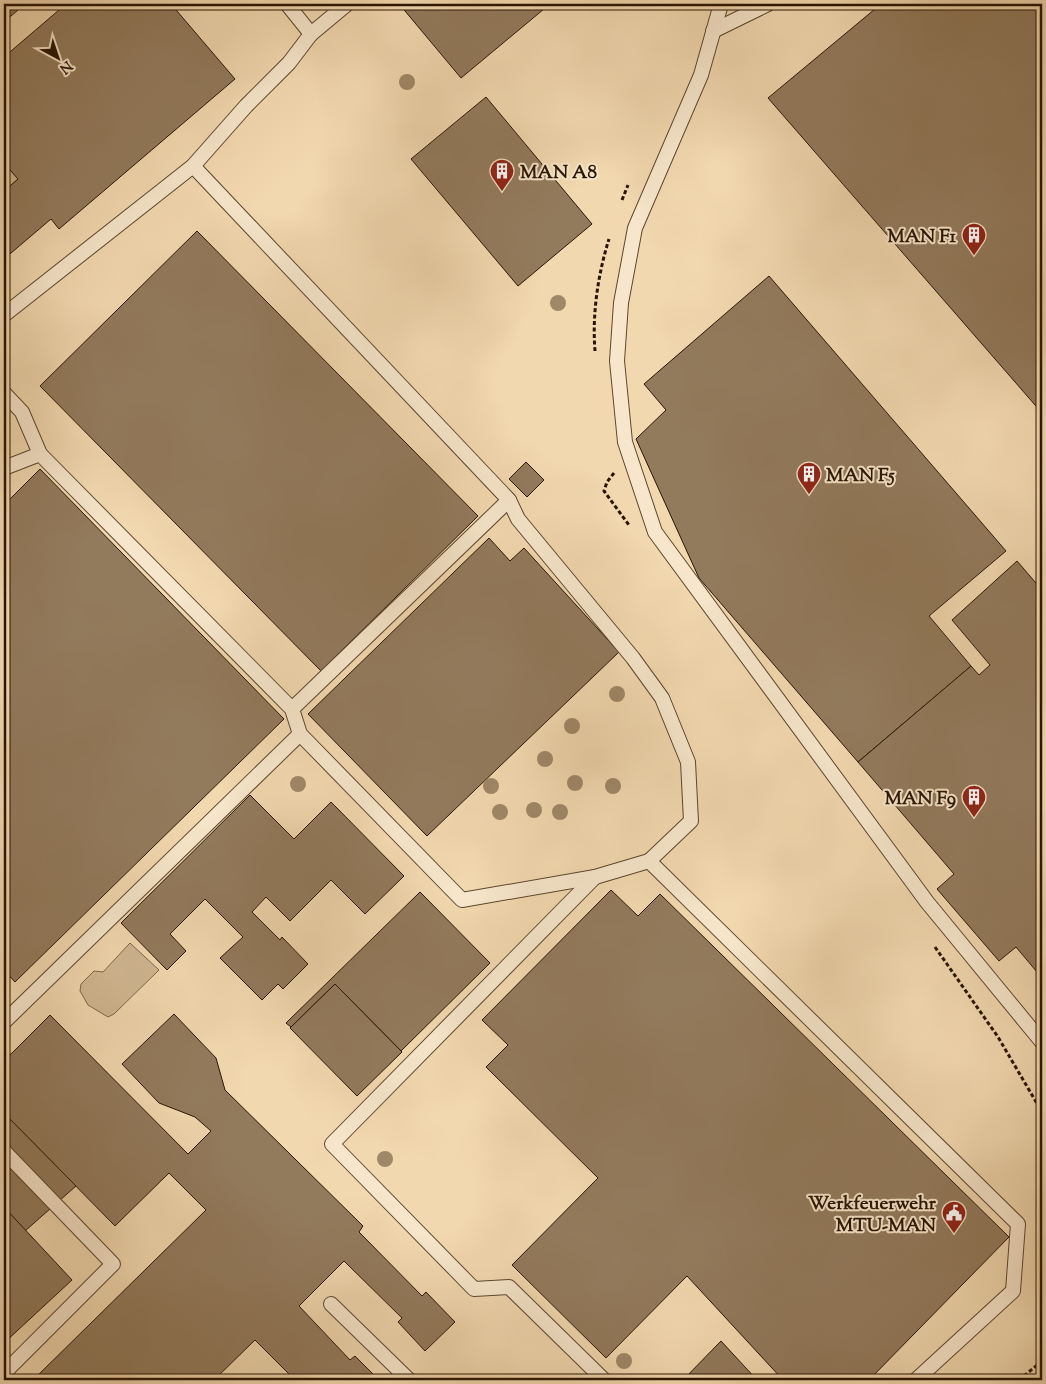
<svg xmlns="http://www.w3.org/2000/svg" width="1046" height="1384" font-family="'Sorts Mill Goudy',serif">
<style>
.green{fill:#d0b792;stroke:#7c664a}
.building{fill:#927a5c;stroke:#291503}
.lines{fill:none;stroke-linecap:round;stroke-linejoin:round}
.lane-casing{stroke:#5b462e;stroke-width:16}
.path{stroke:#291503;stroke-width:3;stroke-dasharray:4 2.5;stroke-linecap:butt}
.lane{stroke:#f7e6cb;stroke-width:14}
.tree{fill:#9f8868}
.labels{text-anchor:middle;stroke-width:4;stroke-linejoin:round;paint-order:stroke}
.poi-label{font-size:19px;font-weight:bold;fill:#291503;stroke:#f7e6cb;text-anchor:end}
</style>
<rect width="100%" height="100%" fill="#f2d8af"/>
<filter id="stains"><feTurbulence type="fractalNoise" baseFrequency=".004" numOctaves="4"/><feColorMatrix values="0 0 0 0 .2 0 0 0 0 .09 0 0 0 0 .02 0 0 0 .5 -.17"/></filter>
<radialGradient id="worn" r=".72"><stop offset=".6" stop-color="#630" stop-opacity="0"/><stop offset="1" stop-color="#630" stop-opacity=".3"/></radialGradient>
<g class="green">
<path d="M4,163L18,179L4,191Z"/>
<path d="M130,943L159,970L114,1014L108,1017L88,1005L80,991L81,984L94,971L103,972Z"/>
</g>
<g class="building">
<path d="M4,4H25L4,22Z"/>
<path d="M66,4H171L235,79L59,229L51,219L4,259V191L18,179L4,163V57Z"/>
<path d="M402,4H550L461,78L400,5Z"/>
<path d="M881,4H1042V413L768,98Z"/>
<path d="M486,97L592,224L518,286L411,159Z"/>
<path d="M197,231L478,516L321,671L40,386Z"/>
<path d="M769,276L1006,551L929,616L971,666L858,762L699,578L636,439L666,410L644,384Z"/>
<path d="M526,462L544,480L527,497L509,479Z"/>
<path d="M40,469L284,719L15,982L4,970V505Z"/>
<path d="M489,538L510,561L524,548L619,652L427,836L308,714Z"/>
<path d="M1017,561L1042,590V978L1016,947L999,961L937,889L954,874L858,762L971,666L979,675L990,665L952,620Z"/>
<path d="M250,795L294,839L331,802L404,876L365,914L331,880L290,921L266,897L252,912L280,940L282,937L308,964L283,989L278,984L262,1000L220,958L243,937L205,899L170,934L186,951L167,970L121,923Z"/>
<path d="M611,890L638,916L660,894L1009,1237L869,1380H783L687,1276L606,1358L512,1265L598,1178L486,1067L508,1045L482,1020Z"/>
<path d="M420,892L490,963L401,1051L335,984L291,1027L286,1023Z"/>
<path d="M335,984L402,1052L357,1096L290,1028Z"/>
<path d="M174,1014L216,1058L225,1090L363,1226L359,1232L422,1296L426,1292L455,1322L425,1351L398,1322L402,1318L344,1261L299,1306L350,1360L355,1356L379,1380H295L255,1340L214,1380H33L206,1210L169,1173L115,1226L4,1113V1061L50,1015L188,1154L211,1131L195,1117L159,1103L122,1064Z"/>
<path d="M4,1113L76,1186L25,1231L4,1207Z"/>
<path d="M4,1207L72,1280L4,1343Z"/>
<path d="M721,1341L757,1380H683Z"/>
</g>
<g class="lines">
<defs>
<g id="lane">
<path d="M721,4L701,75L635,228L621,303L617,361L625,442L655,532L927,902L1042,1042"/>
<path d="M713,31L768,4"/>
<path d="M311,34L347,4"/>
<path d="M193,166L509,500L292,709"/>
<path d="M4,315L193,166L246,106L289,63L311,34L287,4"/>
<path d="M4,393L22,412L40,454"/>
<path d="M4,468L40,454L292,709L300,734L462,900L595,877L649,861L1018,1224L1013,1291L916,1380"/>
<path d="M509,500L518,519L633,658L662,698L688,762L691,821L649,861"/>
<path d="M595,877L332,1144L474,1289L509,1287L604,1380"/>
<path d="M4,1022L300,734"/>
<path d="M4,1151L113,1264L4,1373"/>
<path d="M331,1304L409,1380"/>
</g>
</defs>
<use href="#lane" class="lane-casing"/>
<g class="path">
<path d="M622,200L628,185"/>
<path d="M595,351C592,314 598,274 609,239"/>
<path d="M614,473L607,482L604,491L629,525"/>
<path d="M935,947L998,1037L1042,1112"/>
<path d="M1019,1380L1042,1361"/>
</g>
<use href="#lane" class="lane"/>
</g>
<g class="tree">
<circle cx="407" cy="82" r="8"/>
<circle cx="558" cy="303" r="8"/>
<circle cx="617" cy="694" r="8"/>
<circle cx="572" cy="726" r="8"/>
<circle cx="545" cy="759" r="8"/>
<circle cx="575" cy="783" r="8"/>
<circle cx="298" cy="784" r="8"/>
<circle cx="491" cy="786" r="8"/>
<circle cx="613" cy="786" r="8"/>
<circle cx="534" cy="810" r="8"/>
<circle cx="500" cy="812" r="8"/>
<circle cx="560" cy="812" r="8"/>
<circle cx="385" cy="1159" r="8"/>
<circle cx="624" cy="1361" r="8"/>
</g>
<defs>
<symbol id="building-pin" viewBox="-11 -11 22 30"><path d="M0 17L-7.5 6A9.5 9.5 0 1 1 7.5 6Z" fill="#8f2418" stroke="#f7e6cb"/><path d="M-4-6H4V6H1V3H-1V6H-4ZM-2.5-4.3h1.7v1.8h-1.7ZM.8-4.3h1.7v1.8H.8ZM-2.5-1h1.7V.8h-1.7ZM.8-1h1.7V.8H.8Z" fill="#fff"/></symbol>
<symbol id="civic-pin" viewBox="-11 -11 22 30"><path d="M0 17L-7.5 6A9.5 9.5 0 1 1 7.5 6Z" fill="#8f2418" stroke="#f7e6cb"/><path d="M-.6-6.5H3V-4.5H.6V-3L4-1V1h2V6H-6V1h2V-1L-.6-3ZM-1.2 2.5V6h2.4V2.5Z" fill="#fff"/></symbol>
</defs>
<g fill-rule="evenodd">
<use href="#building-pin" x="488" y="157" width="28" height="38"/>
<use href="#building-pin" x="960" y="221" width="28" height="38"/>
<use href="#building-pin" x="795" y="460" width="28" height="38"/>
<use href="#building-pin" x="960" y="783" width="28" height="38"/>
<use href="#civic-pin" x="940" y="1199" width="28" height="38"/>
</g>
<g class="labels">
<g class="poi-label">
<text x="520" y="178" text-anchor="start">MAN A8</text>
<text x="956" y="242">MAN F1</text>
<text x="826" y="481" text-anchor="start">MAN F5</text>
<text x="956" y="804">MAN F9</text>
<text x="936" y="1209">Werkfeuerwehr<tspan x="936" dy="22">MTU-MAN</tspan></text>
</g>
</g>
<rect width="1046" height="1384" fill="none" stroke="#f2d8af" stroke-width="20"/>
<rect x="5" y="5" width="1036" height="1374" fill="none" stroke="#291503" stroke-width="2.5"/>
<rect x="10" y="10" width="1026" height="1364" fill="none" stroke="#291503"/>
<g transform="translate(58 58) rotate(140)" stroke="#f7e6cb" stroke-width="4" paint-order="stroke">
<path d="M0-4L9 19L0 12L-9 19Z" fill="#291503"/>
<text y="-8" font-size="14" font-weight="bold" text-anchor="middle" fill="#291503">N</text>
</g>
<rect width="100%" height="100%" filter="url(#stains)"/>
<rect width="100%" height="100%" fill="url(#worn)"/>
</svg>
